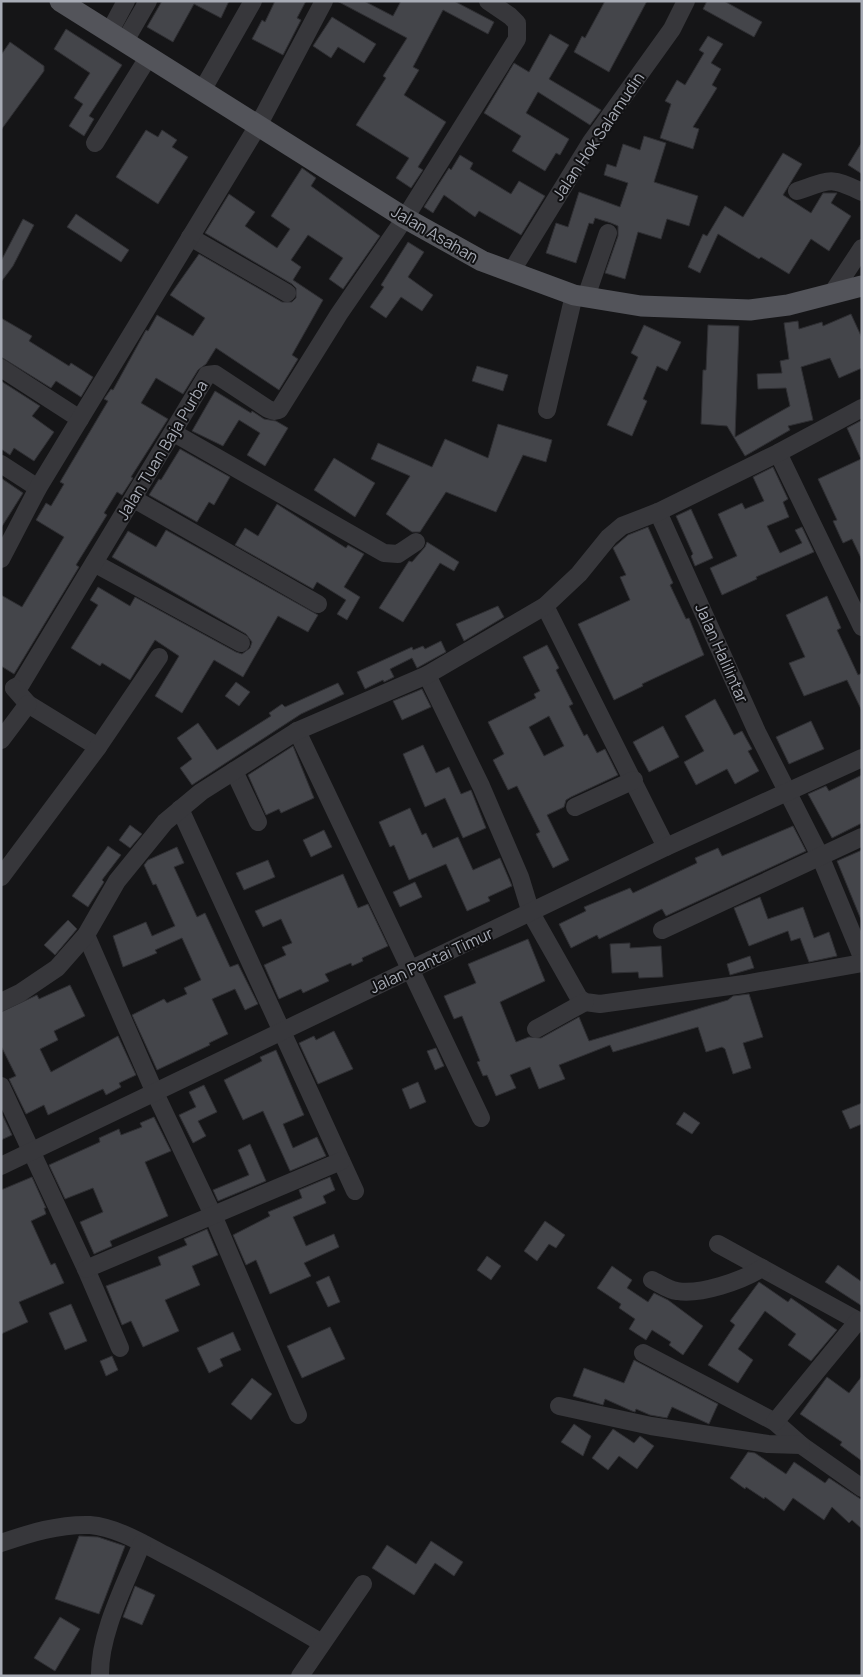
<svg xmlns="http://www.w3.org/2000/svg" width="863" height="1677" font-family="Manrope,sans-serif">
<style>
.building{fill:#44454a;stroke:#2f2f33;fill-rule:evenodd}
.lines{fill:none;stroke-linecap:round;stroke-linejoin:round}
.minor{stroke:#37373b;stroke-width:18}
.major{stroke:#53545a;stroke-width:21}
.labels{text-anchor:middle;stroke-width:4;stroke-linejoin:round;paint-order:stroke}
.street-label{font-size:16px;fill:#a8acb6;stroke:#101012}
</style>
<rect width="100%" height="100%" fill="#151517"/>
<g class="building">
<path d="M162,1H229L221,18L194,4L173,42L147,27Z"/>
<path d="M275,1H306L297,18L301,20L283,55L252,39L262,20L265,22Z"/>
<path d="M337,1H364L393,16L401,1H454L494,22L488,34L443,10L413,67L419,70L404,95L446,122L418,167L423,170L411,188L396,178L409,158L356,125L386,78L383,76L407,38Z"/>
<path d="M605,1H647L609,72L574,52L582,36L585,38Z"/>
<path d="M707,1H724L762,22L754,37L703,9Z"/>
<path d="M332,17L376,44L364,63L338,47L331,58L313,46Z"/>
<path d="M66,29L122,65L89,116L94,119L84,136L69,126L83,104L74,98L90,73L54,49Z"/>
<path d="M550,34L569,45L549,79L601,110L590,125L538,92L526,113L569,139L560,155L556,153L545,171L512,151L521,136L484,113L514,63L529,72Z"/>
<path d="M708,36L723,44L711,63L721,69L712,85L717,88L693,127L699,129L693,149L660,138L671,104L665,101L677,80L685,85L704,53L699,50Z"/>
<path d="M10,42L44,66V71L1,130V55Z"/>
<path d="M146,130L158,137L162,130L177,140L172,147L188,157L158,204L116,177Z"/>
<path d="M644,136L666,143L654,182L698,196L689,226L667,219L661,239L638,232L625,279L605,273L618,236V226L611,223L595,218L593,224L589,223L576,263L546,253L556,223L568,227L579,192L620,207L628,183L604,175L607,164L616,167L623,144L640,150Z"/>
<path d="M862,142V174L848,165Z"/>
<path d="M783,153L802,164L783,195L811,213L823,193H837L831,203L851,216L829,251L811,239L789,274L761,257L759,259L718,234L700,273L688,267L703,234L707,236L725,206L743,217Z"/>
<path d="M460,155L473,163L470,169L511,194L519,181L545,196L521,235L479,211L475,217L444,195L433,213L424,207L449,168L451,170Z"/>
<path d="M302,168L316,178L311,186L380,236L343,289L329,279L343,258L308,235L291,260L301,267L293,280L323,300L292,355L298,359L279,390L216,348L206,364L198,370L183,394L156,378L141,403L168,419L131,477L133,478L122,495L117,492L104,513L107,515L76,565L79,567L14,674L1,666V595L22,607L64,537L36,520L46,503L51,506L64,484L60,482L108,401L104,399L111,389L113,390L146,330L148,331L157,315L193,336L205,318L170,295L199,254L282,302H292L296,298V288L292,284L205,233L229,194L255,212L245,226L277,248L290,229L271,216Z"/>
<path d="M76,214L129,250L121,262L67,227Z"/>
<path d="M23,219L34,225L13,266L1,282V261Z"/>
<path d="M408,242L424,252L408,277L433,295L422,311L401,297L386,318L370,307L384,287L381,285Z"/>
<path d="M851,314L862,338V368L839,378L830,358L801,367L813,420L788,426L790,430L745,456L727,426L701,424L703,370H706L708,325L739,326L735,437L790,406L786,388L758,389L757,374L782,373L780,361L789,359L784,323L798,321L799,329L822,322L823,326Z"/>
<path d="M1,318L32,336L29,341L69,366L71,363L93,377L81,397L56,381L51,388L1,357Z"/>
<path d="M644,325L681,342L667,371L657,366L643,399L647,401L632,436L607,425L638,357L631,353Z"/>
<path d="M477,366L508,375L503,391L472,381Z"/>
<path d="M1,381L40,406L32,416L54,432L34,461L14,448L10,455L1,449Z"/>
<path d="M215,391L251,413L252,411L264,419L276,421L288,428L265,466L247,455L260,433L239,420L223,446L192,431Z"/>
<path d="M862,420V560L852,539L843,543L833,521L837,520L818,479L861,459L847,428Z"/>
<path d="M498,424L552,440L546,462L523,455L496,512L446,492L420,532H412L386,514L410,476L371,459L378,443L432,467L445,439L488,458Z"/>
<path d="M180,449L230,477L214,505L209,502L197,522L149,495L159,479L161,480Z"/>
<path d="M334,458L375,483L355,517L314,490Z"/>
<path d="M773,467L788,499L783,502L789,517L767,526L780,553L802,543L795,530L802,527L814,552L756,577L757,579L722,595L710,568L737,556L718,514L742,503L745,509L764,501L753,477Z"/>
<path d="M1,478L23,493L1,528Z"/>
<path d="M277,504L346,548L348,545L364,554L344,587L360,597L347,620L337,614L346,600L317,582L313,589L235,545L245,528L258,536Z"/>
<path d="M691,509L713,558L695,566L691,556L693,554L676,516Z"/>
<path d="M648,527L673,583L670,585L686,619L689,618L704,655L642,684L643,686L614,700L578,624L630,600L620,577L626,575L613,548L628,535Z"/>
<path d="M166,530L318,615L308,632L278,616L243,677L214,660L182,713L155,696L179,656L155,640L130,680L102,663L100,666L71,648L98,605L90,600L98,587L130,606L135,597L236,652L242,654L250,648L252,642L246,634L112,557L128,531L156,547Z"/>
<path d="M427,542L459,562L454,571L440,563L403,622L379,608L409,561L412,562L425,547Z"/>
<path d="M827,596L841,628L837,630L858,675L862,673V711L847,680L804,696L789,663L805,657L786,615Z"/>
<path d="M498,606L504,617L464,641L456,624Z"/>
<path d="M441,641L446,652L417,668L412,658L390,669L394,677L384,682L383,680L365,689L357,672L412,647L413,650L423,646L425,649Z"/>
<path d="M547,645L559,668L556,670L573,704L569,706L584,736L587,734L597,753L605,749L618,775L571,797L566,800L564,807L547,815L569,860L553,868L536,834L540,832L517,786L508,790L493,760L504,754L488,722L536,698L534,694L540,691L523,657ZM549,716L564,746L544,756L529,727Z"/>
<path d="M236,682L250,692L239,706L225,696Z"/>
<path d="M338,683L344,694L301,714L192,785L180,768L192,759L177,738L198,723L217,750L271,716L269,713L282,704L285,707Z"/>
<path d="M422,689L431,707L402,720L393,701Z"/>
<path d="M715,699L734,735L742,731L752,749L748,751L759,771L735,784L727,769L696,785L684,762L704,751L685,716Z"/>
<path d="M811,721L824,749L789,764L776,737Z"/>
<path d="M663,726L679,757L649,772L633,742Z"/>
<path d="M423,745L436,773L449,767L461,794L471,790L486,828L463,838L445,798L425,807L403,754Z"/>
<path d="M293,746L314,798L281,813L279,809L266,815L248,775Z"/>
<path d="M862,775V823L832,838L808,794L826,786L829,791Z"/>
<path d="M410,808L422,835L426,833L433,848L458,837L473,870L500,858L512,886L488,897L490,901L467,911L446,864L409,880L394,845L390,847L379,822Z"/>
<path d="M130,825L142,834L130,848L119,840Z"/>
<path d="M793,826L806,851L666,916L662,909L599,939L597,935L571,948L559,924L586,911L584,907L630,888L633,893L697,863L695,858L718,848L722,856Z"/>
<path d="M324,830L332,847L311,857L303,840Z"/>
<path d="M108,846L121,855L102,880L104,882L88,907L72,896Z"/>
<path d="M177,847L184,863L174,867L197,917L205,913L230,967L238,964L258,1004L245,1010L235,989L212,999L228,1034L209,1043L210,1045L157,1070L132,1015L164,999L167,1003L187,994L184,988L201,980L182,938L155,950L157,953L123,967L113,936L146,922L152,936L175,926L156,884L153,885L144,865L148,860Z"/>
<path d="M862,850V922L837,861Z"/>
<path d="M268,860L275,877L244,890L236,873Z"/>
<path d="M343,874L358,908L368,904L388,946L362,958L363,961L352,966L351,963L325,974L329,981L303,993L301,989L279,999L264,965L286,955L282,947L292,943L281,919L263,927L255,911Z"/>
<path d="M415,882L422,897L400,907L393,892Z"/>
<path d="M760,897L768,919L803,907L814,938L829,932L837,956L809,962L800,938L791,941L788,931L749,946L734,908Z"/>
<path d="M68,920L77,929L55,955L44,945Z"/>
<path d="M528,939L545,981L500,1002L516,1042L529,1037L541,1038L579,1017L589,1041L728,1000L733,996L749,994L763,1037L743,1043L751,1068L733,1074L725,1049L722,1047L706,1052L698,1027L613,1052L610,1045L559,1065L565,1079L539,1089L530,1067L510,1075L516,1088L496,1096L487,1075L483,1076L477,1062L480,1061L462,1016L454,1019L444,996L476,983L468,964Z"/>
<path d="M630,943V948L661,946L663,977L639,978L638,972L612,973L610,944Z"/>
<path d="M750,956L754,968L730,975L727,964Z"/>
<path d="M70,985L85,1016L54,1031L58,1040L40,1049L51,1072L118,1036L136,1075L119,1083L121,1087L106,1095L103,1089L48,1115L44,1105L26,1114L9,1079L16,1076L1,1046V1012L37,995L39,999Z"/>
<path d="M334,1031L353,1069L318,1084L299,1043L314,1036L316,1040Z"/>
<path d="M436,1048L444,1066L435,1070L427,1051Z"/>
<path d="M276,1050L304,1115L283,1124L293,1148L317,1137L326,1156L290,1171L263,1111L243,1120L224,1080L262,1061L260,1057Z"/>
<path d="M418,1082L426,1102L410,1109L402,1089Z"/>
<path d="M204,1085L217,1112L198,1121L206,1136L193,1143L179,1115L196,1107L189,1092Z"/>
<path d="M862,1103V1124L850,1129L842,1111Z"/>
<path d="M1,1112L12,1135L1,1140Z"/>
<path d="M684,1112L700,1123L692,1134L676,1124Z"/>
<path d="M154,1117L171,1151L145,1162L168,1216L110,1241L112,1246L94,1254L80,1222L103,1212L93,1188L65,1199L49,1165L100,1142L99,1138L119,1129L121,1135L142,1127L140,1123Z"/>
<path d="M250,1144L266,1181L218,1201L213,1190L249,1175L238,1150Z"/>
<path d="M32,1177L46,1208H44L46,1214L31,1221L51,1265L55,1263L64,1283L19,1302L28,1322L1,1334V1190Z"/>
<path d="M330,1177L335,1190L323,1196L326,1203L293,1217L306,1246L334,1234L339,1247L304,1263L311,1276L270,1294L256,1260L246,1265L233,1235L270,1216L268,1212L302,1198L299,1190Z"/>
<path d="M545,1221L565,1235L556,1248L549,1244L537,1261L524,1251Z"/>
<path d="M207,1229L218,1255L192,1266L200,1285L165,1300L179,1331L143,1347L131,1321L122,1325L106,1286L161,1265L158,1257L187,1245L184,1239Z"/>
<path d="M487,1256L501,1266L491,1280L477,1270Z"/>
<path d="M838,1265L862,1282V1306L825,1282Z"/>
<path d="M612,1266L632,1280L627,1288L648,1302L654,1293L668,1300L703,1326L683,1355L669,1345L671,1342L652,1330L646,1340L629,1329L635,1319L619,1308L621,1304L597,1288Z"/>
<path d="M329,1276L340,1302L328,1307L316,1282Z"/>
<path d="M759,1282L788,1302L791,1298L837,1330L811,1361L788,1345L796,1334L765,1311L738,1349L753,1360L738,1383L708,1365L735,1325L730,1321Z"/>
<path d="M71,1304L87,1341L65,1350L49,1313Z"/>
<path d="M330,1327L345,1359L302,1378L287,1346Z"/>
<path d="M233,1332L241,1350L220,1359L223,1366L209,1373L197,1348Z"/>
<path d="M112,1356L118,1370L106,1376L100,1361Z"/>
<path d="M634,1360L718,1404L709,1424L672,1407L667,1418L650,1415L636,1409L635,1412L632,1411L605,1399L603,1405L573,1396L584,1368L624,1383Z"/>
<path d="M862,1376V1461L840,1445L842,1442L800,1414L827,1377L849,1393Z"/>
<path d="M252,1378L272,1394L251,1420L231,1404Z"/>
<path d="M574,1424L591,1436L583,1456L561,1442Z"/>
<path d="M613,1429L634,1443L640,1436L654,1446L637,1469L619,1456L608,1470L592,1458Z"/>
<path d="M748,1452L755,1453L786,1474L794,1462L825,1483L829,1478L862,1500V1529L852,1520L849,1523L832,1507L824,1520L793,1498L784,1511L765,1497L764,1499L746,1487L745,1489L730,1478Z"/>
<path d="M79,1536L98,1537L125,1546L99,1614L55,1599Z"/>
<path d="M431,1541L463,1562L454,1576L435,1563L414,1595L372,1568L387,1545L416,1564Z"/>
<path d="M135,1586L155,1595L142,1625L123,1617Z"/>
<path d="M60,1617L80,1629L55,1671L34,1658Z"/>
</g>
<g class="lines">
<g class="minor">
<path d="M110,31L126,1"/>
<path d="M125,41L148,1"/>
<path d="M203,89L253,1"/>
<path d="M95,143L149,56"/>
<path d="M797,191C830,180 830,176 862,192"/>
<path d="M190,237L287,293"/>
<path d="M511,272L591,142L672,29L686,1"/>
<path d="M831,295L862,248"/>
<path d="M586,297L608,233"/>
<path d="M1,368L80,419"/>
<path d="M547,410L574,295"/>
<path d="M174,433L384,553L398,554L416,542"/>
<path d="M778,453L862,627"/>
<path d="M1,464L38,488"/>
<path d="M134,499L318,604"/>
<path d="M658,512L757,732L820,856L862,957"/>
<path d="M1,559L38,488L259,124L324,1"/>
<path d="M94,563L241,643"/>
<path d="M545,606L666,847"/>
<path d="M427,675L481,786L520,877L531,913L579,998L585,1002L600,1004L744,984L862,963"/>
<path d="M14,688L21,684L207,375L215,374L268,409L274,411L279,410L339,314L405,218L517,39V23L510,16L488,1"/>
<path d="M14,688L28,704L98,747"/>
<path d="M297,731L481,1118"/>
<path d="M1,740L28,704"/>
<path d="M234,771L258,822"/>
<path d="M575,807L634,780"/>
<path d="M180,809L355,1191"/>
<path d="M1,877L98,747L159,657"/>
<path d="M662,930L862,837"/>
<path d="M86,935L155,1093L213,1215L298,1415"/>
<path d="M1,1002L20,993L57,968L86,935L117,881L165,822L201,792L297,731L427,675L545,606L579,574L609,537L622,526L658,512L778,453L862,408"/>
<path d="M536,1029L585,1002"/>
<path d="M1,1086L86,1269L120,1348"/>
<path d="M1,1166L666,847L862,758"/>
<path d="M718,1244L862,1323"/>
<path d="M86,1269L341,1161"/>
<path d="M652,1280C659,1283 668,1290 677,1291C700,1295 742,1281 762,1268"/>
<path d="M643,1353L775,1422L801,1445L862,1488"/>
<path d="M559,1406L651,1426L768,1444L801,1445"/>
<path d="M775,1422L858,1321"/>
<path d="M1,1543C30,1533 59,1524 90,1525C116,1527 144,1544 167,1556C220,1583 271,1613 322,1643"/>
<path d="M100,1676C99,1633 126,1583 142,1543"/>
<path d="M300,1676L363,1584"/>
</g>
<path class="major" d="M60,1L405,218L482,261L574,295L641,306L750,310L788,305L862,286"/>
</g>
<g class="labels">
<g class="street-label">
<text transform="translate(598 136) rotate(-56)" y="6">Jalan Hok Salamudin</text>
<text transform="translate(435 234) rotate(30)" y="6">Jalan Asahan</text>
<text transform="translate(162 450) rotate(-59)" y="6">Jalan Tuan Baja Purba</text>
<text transform="translate(722 653) rotate(66)" y="6">Jalan Halilintar</text>
<text transform="translate(431 960) rotate(-25)" y="6">Jalan Pantai Timur</text>
</g>
</g>
<rect width="863" height="1677" fill="none" stroke="#a8acb6" stroke-width="5"/>
</svg>
